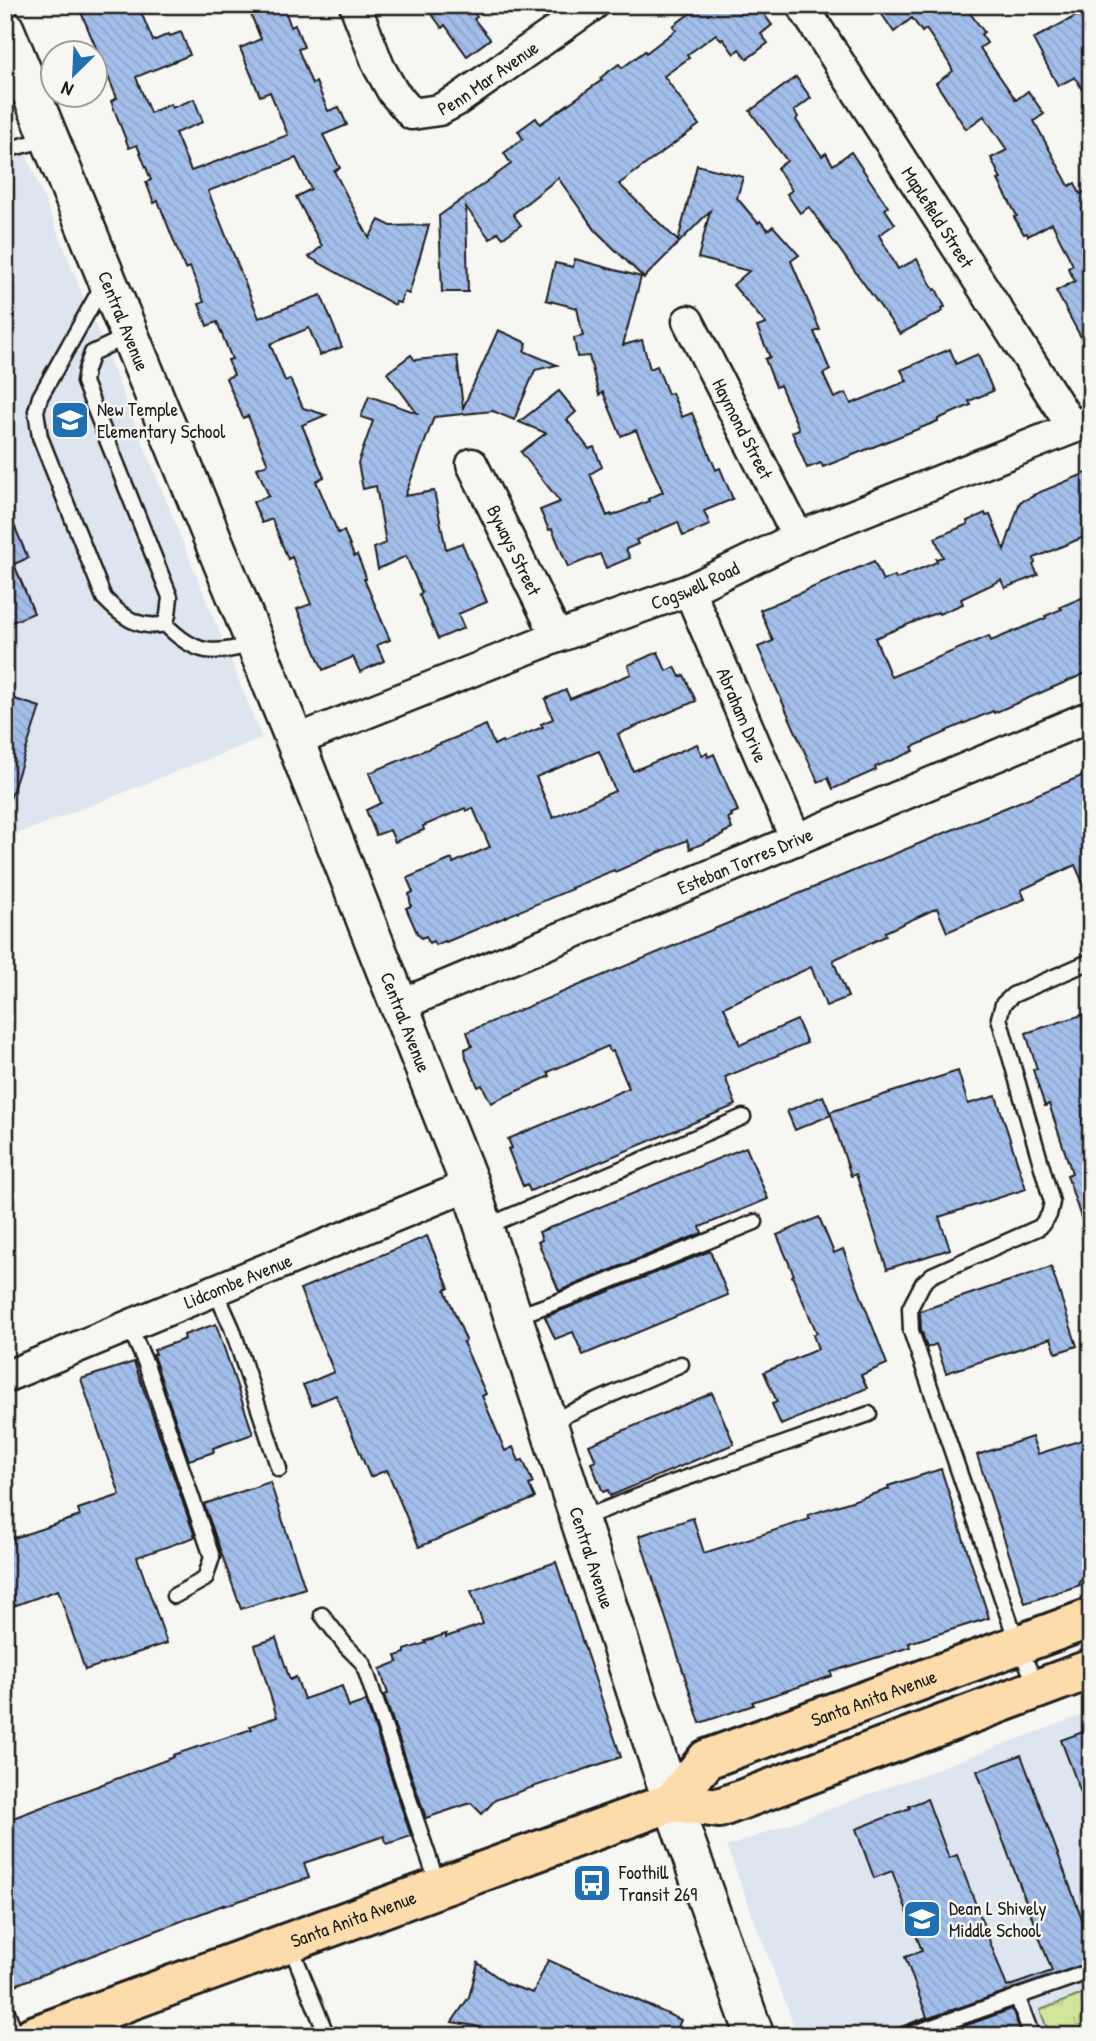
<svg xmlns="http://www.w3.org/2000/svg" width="1096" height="2041" font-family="'Patrick Hand',sans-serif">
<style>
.built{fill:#dde5f0}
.park{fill:url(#park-tufts);stroke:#76815c;stroke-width:2}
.building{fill:url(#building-back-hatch);stroke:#1c1c1c;stroke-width:2;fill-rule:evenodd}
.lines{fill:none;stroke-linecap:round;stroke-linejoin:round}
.service-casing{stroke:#1c1c1c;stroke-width:19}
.minor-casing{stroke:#1c1c1c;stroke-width:35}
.tertiary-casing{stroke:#1c1c1c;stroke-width:42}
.primary-casing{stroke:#1c1c1c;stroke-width:44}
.service{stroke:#f6f6f2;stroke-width:14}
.minor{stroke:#f6f6f2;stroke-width:30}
.tertiary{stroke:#f6f6f2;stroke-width:37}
.primary{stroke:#fddcac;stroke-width:38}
.labels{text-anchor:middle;stroke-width:5;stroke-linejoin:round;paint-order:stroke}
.street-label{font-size:19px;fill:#1c1c1c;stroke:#f6f6f2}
.poi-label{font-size:19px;fill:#1c1c1c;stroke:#f6f6f2;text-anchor:start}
</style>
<defs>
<pattern id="park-tufts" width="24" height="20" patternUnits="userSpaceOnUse" patternTransform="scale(1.75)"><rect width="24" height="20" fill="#d0e69b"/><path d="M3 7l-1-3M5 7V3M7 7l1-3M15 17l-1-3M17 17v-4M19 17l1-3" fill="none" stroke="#b2c585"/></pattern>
<pattern id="building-back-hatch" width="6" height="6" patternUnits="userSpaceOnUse" patternTransform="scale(1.75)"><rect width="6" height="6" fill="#a4beeb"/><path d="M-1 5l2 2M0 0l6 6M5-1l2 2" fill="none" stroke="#8da3c9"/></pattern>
</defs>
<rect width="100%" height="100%" fill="#f6f6f2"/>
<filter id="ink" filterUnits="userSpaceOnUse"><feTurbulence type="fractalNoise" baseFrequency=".0143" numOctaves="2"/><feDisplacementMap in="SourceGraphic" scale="14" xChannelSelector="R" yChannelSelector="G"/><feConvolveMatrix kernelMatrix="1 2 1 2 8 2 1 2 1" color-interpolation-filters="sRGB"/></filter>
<g filter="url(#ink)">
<g class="built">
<path d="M5,102L262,738L5,839Z"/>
<path d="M1091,1712V1991L1040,2010L1050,2036H798L727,1847Z"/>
</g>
<path class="park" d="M1091,1991V2036H1050L1040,2010Z"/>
<g class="building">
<path d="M78,5H138L153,41L169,34L170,36L181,32L190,55L136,77L150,113L171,104L172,108L194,99L203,122L175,133L191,171L288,135L270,92L260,96L240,48L261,39L247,5H283L291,27L295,25L304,47L298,49L312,84L316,82L328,111L339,107L347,125L323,135L340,168L334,171L369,238L379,220L391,226L429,225L409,294L404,292L400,303L396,302L395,305L309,257L322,246L296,197L311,189L296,158L208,191L259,318L321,295L342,347L320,355L309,328L270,344L285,381L290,379L303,408L326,415L302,425L324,477L316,481L338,533L344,531L354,556L357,555L365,574L366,579H364L390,640L377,645L384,661L360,672L353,657L323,670L297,609L311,604L292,557L288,559L272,519L262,523L253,502L269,496L257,468L268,464L248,416L243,418L226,378L234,375L228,360L232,359L217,322L207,326L199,304L204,302L190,267L185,269L158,201L154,203L146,182L151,180L137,145L129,148L111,101L117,98Z"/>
<path d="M425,5H472L469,7L477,17L474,19L490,39L467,56L445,25L442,28Z"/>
<path d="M701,5H757L772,25L761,34L768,43L747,59L739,49L734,54L723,39L721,40L716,34L687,55L689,58L664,76L699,125L619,184L678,241L697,165L743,177L737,198L758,223L760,221L768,230L773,226L799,255L791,261L820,330L814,332L830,370L823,374L834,398L846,393L851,404L907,381L901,370L950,349L956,364L978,354L993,391L969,401L971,405L938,419V421L823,467L821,463L807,468L792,432L799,429L780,385L776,387L765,359L770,357L757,327L766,324L733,285L749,271L698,258L710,211L644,278L596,231L558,178L513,214L521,225L503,238L498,232L490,239L466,207L468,292H442L439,216L511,164L504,153L523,139L518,131L536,118L540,124L602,80L600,78L619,64L622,68L645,51L646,53L676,30L673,26Z"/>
<path d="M892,5H964L984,32L981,34L987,43L980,48L1016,100L1028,91L1044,114L1034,121L1069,186L1075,183L1080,194L1091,189V356L1056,291L1075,281L1068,268L1073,265L1052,223L1028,236L1027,233L1024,234L1014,217L1017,216L998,180L1001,179L991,158L1007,150L984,116L966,129L936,83L953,71L949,63L926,29L922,32L912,18L894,32L881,13Z"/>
<path d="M1091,8V106L1075,77L1058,86L1033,39Z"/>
<path d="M796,77L811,98L794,111L798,117L796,120L822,156L826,153L833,165L851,152L888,207L885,209L895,224L879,235L898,269L917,259L934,290L936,289L945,307L942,308L943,311L900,334L809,207L800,213L787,194L792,190L777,168L787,161L750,111Z"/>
<path d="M575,259L641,277L623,345L642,340L650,369L657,366L668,394L672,393L682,417L692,413L716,470L720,468L733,499L704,511L710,525L683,536L678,522L636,540L638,544L626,549L630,558L606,568L600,554L568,567L552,529L549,530L540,510L560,502L521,452L546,433L519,422L559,391L576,412L567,420L589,449L594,447L602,467L590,474L607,516L611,514L612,516L649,501L648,499L663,492L636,430L621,436L603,392L599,395L589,356L577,357L574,338L583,336L577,308L546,300L555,263L573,267Z"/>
<path d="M498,330L527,343L524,351L557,365L535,370L514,420L493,411L434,417L405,496L434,491L446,549L462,543L487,602L458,614L464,628L438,639L419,594L422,593L406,556L378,569L374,548L386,543L376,486L363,489L358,463L373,421L361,417L369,396L417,413L387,373L411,355L415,360L457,356L463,408Z"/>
<path d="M1091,471V534L1034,558L1035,563L1033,565L1038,575L1005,588L1001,580L961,599L963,604L939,614L938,612L875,638L891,677L989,636L991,641L1046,618L1045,616L1062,609L1060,607L1091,594V671L994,713L993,711L946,731L947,732L912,747L914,751L875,767L876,770L833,789L828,778L818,782L758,647L773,641L760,610L874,561L883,581L895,576L896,579L937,562L936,559L943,557L935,538L968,524L967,521L985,513L986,516L990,515L1004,550L1020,502L1034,496L1033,495Z"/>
<path d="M5,504L28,558L14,564L34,613L5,625Z"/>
<path d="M658,652L666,671L675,667L680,677L684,675L696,701L618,734L633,771L697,744L702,755L707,753L708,757L714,754L738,811L731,814L732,816L728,818L732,829L723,833V835L690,849L687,840L615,872L614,870L571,888L572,889L446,942L445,941L435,945L433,941L429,943L426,936L421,938L419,935H418L406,908L411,906L409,894L413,892L407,878L452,859L453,863L490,847L473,808L466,811L465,808L423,826L424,830L395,842L390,830L376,835L366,810L381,803L369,773L486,725L494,745L502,741L503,743L543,727L541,724L553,719L545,699L566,690L570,699L631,674L628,665ZM599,751L615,791L553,818L536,777Z"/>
<path d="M5,696L40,707L9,802L5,801Z"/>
<path d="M1091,772V901L1075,865L1021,890L1025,899L947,932L937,908L885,932L886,936L833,960L848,997L826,1006L811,967L724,1007L740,1045L797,1020L807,1043L725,1077L736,1105L530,1191L527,1184L523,1186L508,1149L512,1148L508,1139L629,1088L613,1051L610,1052L608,1046L548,1072L550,1076L491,1103L482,1085L478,1087L466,1058L465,1049L472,1046L467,1032Z"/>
<path d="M1091,1012V1235L1087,1236L1067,1175L1072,1173L1049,1104L1045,1106L1033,1070L1037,1069L1026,1033Z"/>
<path d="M958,1071L968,1104L996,1096L1026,1189L939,1217L950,1249L887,1269L856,1174L851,1176L830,1112Z"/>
<path d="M823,1096L831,1115L795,1130L787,1111Z"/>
<path d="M746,1147L768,1199L700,1227L702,1233L559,1291L538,1242L542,1240L539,1232Z"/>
<path d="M819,1217L834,1253L843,1249L887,1364L861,1375L867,1388L781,1425L772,1404L777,1402L764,1372L818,1349L813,1335L817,1333L792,1276L794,1275L777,1235Z"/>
<path d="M427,1236L449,1288L445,1290L466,1340L463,1342L486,1394L482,1396L505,1451L513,1447L519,1461L523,1460L533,1483L529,1485L535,1498L419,1547L387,1470L370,1477L336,1395L312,1405L303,1385L334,1372L300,1289Z"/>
<path d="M710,1251L728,1295L583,1355L573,1332L555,1339L545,1317Z"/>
<path d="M1051,1267L1077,1346L1056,1353L1051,1338L946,1373L936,1344L927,1348L921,1329L920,1311Z"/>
<path d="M216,1324L253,1434L213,1448L214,1452L189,1460L153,1355L156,1354L154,1350L185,1339L184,1335Z"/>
<path d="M134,1362L195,1537L137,1557L167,1643L85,1670L58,1590L5,1609V1541L80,1516L78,1509L120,1495L81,1379Z"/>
<path d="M712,1393L734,1444L610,1496L608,1490L603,1492L591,1463L596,1461L589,1445Z"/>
<path d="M1032,1437L1038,1454L1091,1437V1578L1079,1581L1080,1585L1025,1603L977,1455Z"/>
<path d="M941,1469L989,1618L909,1643L910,1647L831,1672L832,1676L752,1702L754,1705L700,1723L639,1536L693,1518L704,1553L810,1519L808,1515L889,1489L888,1486Z"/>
<path d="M270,1482L305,1588L241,1609L204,1504Z"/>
<path d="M556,1562L621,1757L495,1800L482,1814L471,1803L426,1818L384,1695L388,1694L380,1669L398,1662L396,1656L405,1653V1650L426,1643L425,1641L446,1634V1637L483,1624L471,1591Z"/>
<path d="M276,1638L290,1680L296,1677L304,1699L342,1686L349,1707L366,1701L411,1836L387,1844L384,1836L304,1863L309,1878L223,1906V1905L10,1987L5,1975V1821L174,1757L173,1755L252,1729L250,1726L277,1717L255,1645Z"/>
<path d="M1091,1729V1814H1089L1061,1740Z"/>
<path d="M1021,1755L1091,1943V1962L903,2027L898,2030L897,2036H883L882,2034L927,2017L905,1957L922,1951L892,1871L874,1878L856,1829L910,1808L909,1806L927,1799L949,1858L957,1855L1007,1987L1052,1971L977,1771Z"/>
<path d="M548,1960L681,2020L674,2036H497L475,2026L452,2022L469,1997L478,1963L507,1984L533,1993Z"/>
<path d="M1012,2009L1022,2036H936Z"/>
</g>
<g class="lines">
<defs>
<g id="service">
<path d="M5,150L48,139"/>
<path d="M104,283L40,397L36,411L40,437L104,598C121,616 139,630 165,624L168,615L170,597L84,382L86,370L92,353L130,335"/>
<path d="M165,624C197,657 214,654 255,644"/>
<path d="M485,1227L743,1117"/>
<path d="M215,1290L232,1328L279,1469"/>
<path d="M514,1317L562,1300L755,1222"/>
<path d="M129,1326L146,1364L212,1557L205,1579L174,1596"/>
<path d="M549,1422L681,1364"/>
<path d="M581,1519L672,1483L869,1414"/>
<path d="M322,1615L346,1646L363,1663L438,1885"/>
<path d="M1037,1686L1018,1645L911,1331L910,1308L923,1283L932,1275L1040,1227L1049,1215L1052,1202L999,1018L1003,1004L1013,995L1091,961"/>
<path d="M289,1942L327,2036"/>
<path d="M1017,1996L1032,2036"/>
<path d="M5,2006L16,2036"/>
<path d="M906,2036L1091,1971"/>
</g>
<g id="minor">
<path id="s1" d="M355,5L379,67L393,92L412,114L439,110L456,101L593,5"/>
<path id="s2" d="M802,5L1073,428"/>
<path id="s3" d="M688,321L798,537"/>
<path id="s4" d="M472,464L557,637"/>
<path id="s5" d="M689,590L796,840"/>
<path id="s6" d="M295,741L557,637L689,590L798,537L1073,428L1091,419"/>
<path id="s7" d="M400,1005L1091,716"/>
<path id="s8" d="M5,1377L470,1185"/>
</g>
<g id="tertiary">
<path id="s9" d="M5,29L295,741L470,1185L672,1802L755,2036"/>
</g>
<g id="primary">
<path id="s10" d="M672,1802L707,1759L1091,1618"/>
<path id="s11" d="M33,2036L672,1802L719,1808L1091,1669"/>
</g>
</defs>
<use href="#service" class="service-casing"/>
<use href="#minor" class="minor-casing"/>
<use href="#tertiary" class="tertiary-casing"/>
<use href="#primary" class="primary-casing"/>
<use href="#service" class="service"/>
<use href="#minor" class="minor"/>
<use href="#tertiary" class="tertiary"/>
<use href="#primary" class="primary"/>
</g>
</g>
<defs>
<symbol id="school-square" viewBox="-11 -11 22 22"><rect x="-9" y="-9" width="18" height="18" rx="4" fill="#1f6fb2" stroke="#f6f6f2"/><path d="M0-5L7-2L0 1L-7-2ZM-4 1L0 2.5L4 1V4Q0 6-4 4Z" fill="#fff"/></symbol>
<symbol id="bus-square" viewBox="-11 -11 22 22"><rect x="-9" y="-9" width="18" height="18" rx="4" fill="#1f6fb2" stroke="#f6f6f2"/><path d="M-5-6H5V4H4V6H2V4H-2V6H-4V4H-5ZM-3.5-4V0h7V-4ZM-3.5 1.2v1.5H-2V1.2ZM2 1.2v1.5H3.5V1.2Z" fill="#fff"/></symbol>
</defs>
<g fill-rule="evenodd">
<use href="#school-square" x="48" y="398" width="44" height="44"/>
<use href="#bus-square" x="570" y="1861" width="44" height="44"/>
<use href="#school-square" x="900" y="1897" width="44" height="44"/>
</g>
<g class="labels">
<g class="street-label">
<text dy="7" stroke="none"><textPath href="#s1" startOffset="210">Penn Mar Avenue</textPath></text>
<text dy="7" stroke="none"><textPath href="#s2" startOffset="252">Maplefield Street</textPath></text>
<text dy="7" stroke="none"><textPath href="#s9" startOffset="315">Central Avenue</textPath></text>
<text dy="7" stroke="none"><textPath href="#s3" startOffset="121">Haymond Street</textPath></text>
<text dy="7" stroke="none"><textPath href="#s4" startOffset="96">Byways Street</textPath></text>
<text dy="7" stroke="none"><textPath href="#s6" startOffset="429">Cogswell Road</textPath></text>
<text dy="7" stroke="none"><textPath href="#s5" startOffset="136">Abraham Drive</textPath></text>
<text dy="7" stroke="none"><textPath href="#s7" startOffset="374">Esteban Torres Drive</textPath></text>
<text dy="7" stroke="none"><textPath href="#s9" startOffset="1071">Central Avenue</textPath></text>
<text dy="7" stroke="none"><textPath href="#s8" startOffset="252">Lidcombe Avenue</textPath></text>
<text dy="7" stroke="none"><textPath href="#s9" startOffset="1638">Central Avenue</textPath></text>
<text dy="7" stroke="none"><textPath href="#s10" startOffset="233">Santa Anita Avenue</textPath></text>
<text dy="7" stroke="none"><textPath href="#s11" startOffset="341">Santa Anita Avenue</textPath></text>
</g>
<g class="poi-label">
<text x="97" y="416">New Temple<tspan x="97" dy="22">Elementary School</tspan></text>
<text x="619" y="1879">Foothill<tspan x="619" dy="22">Transit 269</tspan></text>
<text x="949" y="1915">Dean L Shively<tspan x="949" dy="22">Middle School</tspan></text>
</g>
</g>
<rect width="1096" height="2041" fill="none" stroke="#f6f6f2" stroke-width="28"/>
<rect x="14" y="14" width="1068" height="2013" fill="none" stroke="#1c1c1c" stroke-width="2.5" filter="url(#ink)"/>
<g transform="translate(74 74) rotate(204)"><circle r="33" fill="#f6f6f2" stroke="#9f9f9c" stroke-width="2"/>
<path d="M0-5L12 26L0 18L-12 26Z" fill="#1f6fb2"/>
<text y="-10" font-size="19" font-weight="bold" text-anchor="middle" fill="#1c1c1c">N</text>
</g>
</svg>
